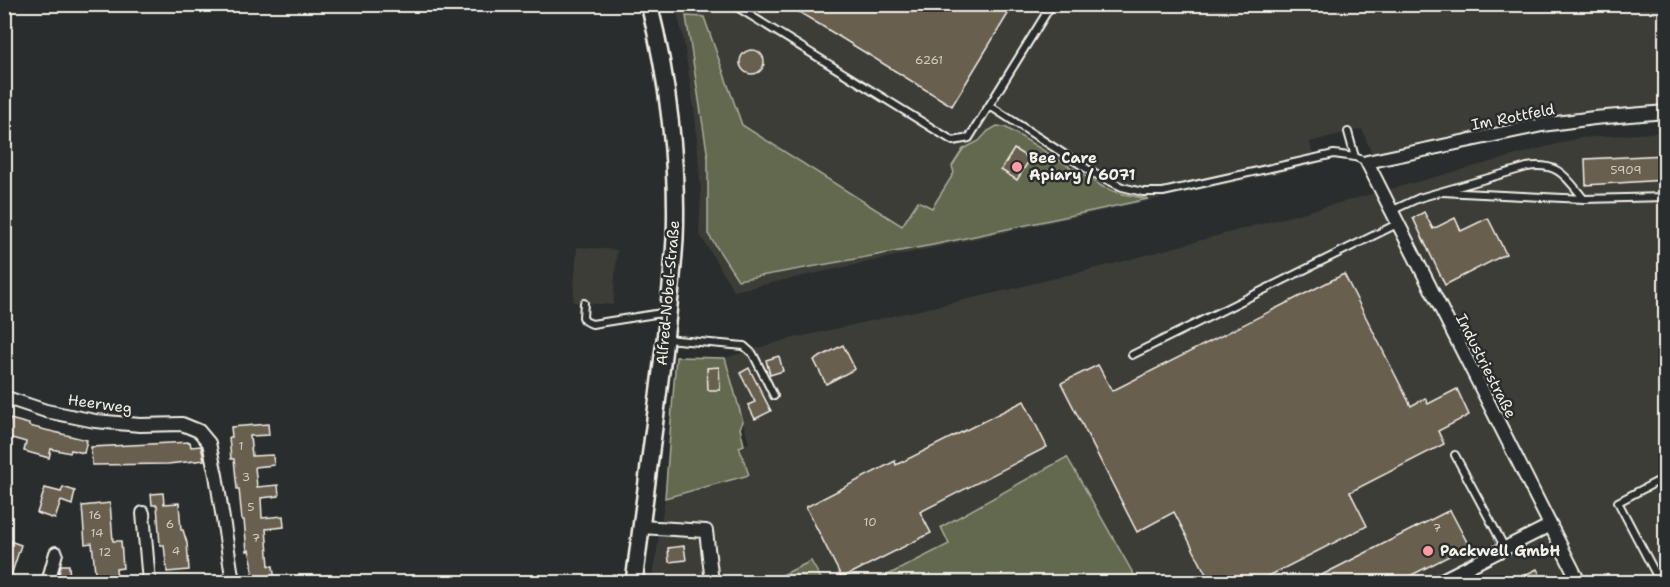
<svg xmlns="http://www.w3.org/2000/svg" width="1670" height="587" font-family="'Shantell Sans',sans-serif">
<style>
.built{fill:#3c3c38}
.green{fill:#63694f;stroke:#acad9c;stroke-width:1.5}
.building{fill:#675e4f;stroke:#f4f1e8;stroke-width:1.5}
.lines{fill:none;stroke-linecap:round;stroke-linejoin:round}
.service-casing{stroke:#f4f1e8;stroke-width:10}
.minor-casing{stroke:#f4f1e8;stroke-width:16}
.tertiary-casing{stroke:#f4f1e8;stroke-width:20}
.service{stroke:#2a2d2e;stroke-width:6}
.minor{stroke:#2a2d2e;stroke-width:12}
.tertiary{stroke:#2a2d2e;stroke-width:15}
.poi-dot{fill:#ff9aa2;stroke:#2a2d2e;stroke-width:2}
.labels{text-anchor:middle;stroke-width:5;stroke-linejoin:round;paint-order:stroke}
.number-label{font-size:12px;fill:#d1ccc2}
.street-label{font-size:15px;fill:#f4f1e8;stroke:#2a2d2e}
.poi-label{font-size:15px;font-weight:bold;fill:#f4f1e8;stroke:#2a2d2e;text-anchor:start}
</style>
<rect width="100%" height="100%" fill="#2a2d2e"/>
<filter id="ink" filterUnits="userSpaceOnUse"><feTurbulence type="fractalNoise" baseFrequency=".0167" numOctaves="2"/><feDisplacementMap in="SourceGraphic" scale="12" xChannelSelector="R" yChannelSelector="G"/><feConvolveMatrix kernelMatrix="1 2 1 2 8 2 1 2 1" color-interpolation-filters="sRGB"/></filter>
<g filter="url(#ink)">
<g class="built">
<path d="M675,5H1665V105L1595,110L1549,117L1372,154L1362,129L1348,132L1310,142L1315,165L734,291L699,233L701,193L695,115L683,37Z"/>
<path d="M1665,132V582H652L665,498L749,475L739,446L749,443L725,358L781,341L995,293L1113,264L1579,138Z"/>
<path d="M577,247L617,250L613,305L573,302Z"/>
</g>
<g class="green">
<path d="M686,16L704,17L742,125L902,226L918,201L932,208L954,173L952,166L963,149L979,141L988,131L997,126L1005,127L1103,187L1119,193L1148,199L933,245L738,280L708,234V158Z"/>
<path d="M676,357L725,358L743,422L740,428L744,445L739,447L749,475L665,498Z"/>
<path d="M1067,457L1138,582H874L949,544L941,527Z"/>
<path d="M811,561L823,582H768Z"/>
</g>
<g class="building">
<path d="M786,4H1014L952,106Z"/>
<circle cx="752" cy="62" r="12"/>
<path d="M1014,149L1030,159L1017,180L1001,170Z"/>
<path d="M1665,155V180L1586,185L1585,159Z"/>
<path d="M1424,212L1433,229L1455,218L1461,231L1488,218L1506,254L1445,285L1413,218Z"/>
<path d="M1344,274L1411,406L1425,398L1428,404L1457,389L1469,415L1438,431L1444,444L1350,492L1367,526L1257,582H1210L1174,512L1137,532L1061,383L1098,365L1112,391Z"/>
<path d="M843,345L855,369L826,384L814,360Z"/>
<path d="M779,356L783,371L770,375L766,360Z"/>
<path d="M719,367L720,390H708L707,368Z"/>
<path d="M749,368L771,411L755,419L748,405L755,402L740,373Z"/>
<path d="M1024,401L1047,447L920,512L931,533L842,578L806,507L895,461L896,465Z"/>
<path d="M10,419L29,424V426L87,440L84,453L71,450L70,453L51,449L49,458L24,451L26,442L5,436Z"/>
<path d="M268,424L269,435L250,436L252,456L273,455L274,465L255,467L257,487L278,485L279,496L261,498L262,518L283,516L284,527L266,529L269,566H273L275,582H253L252,562L249,550L247,551L244,520H242L239,489H237L234,459H231L229,437H232L231,427Z"/>
<path d="M190,442L191,447L201,446L204,460L168,464L92,465L91,447Z"/>
<path d="M63,487L75,491L72,505L61,501L55,519L37,513L45,488L61,492Z"/>
<path d="M163,493L164,504L179,503L181,530H183L187,543L189,570L167,572L164,545H160L157,505H152L151,494Z"/>
<path d="M110,503L113,541H121L123,568L116,569L117,579L96,581L92,543L85,544L82,506Z"/>
<path d="M1450,510L1469,546L1398,582H1308Z"/>
<path d="M4,539L21,545L9,582H4Z"/>
<path d="M684,546L686,560L669,562L668,548Z"/>
<path d="M61,565H69L70,582H59V574Z"/>
<path d="M1537,569L1544,582H1510Z"/>
</g>
<g class="lines">
<defs>
<g id="service">
<path d="M732,4L953,141L969,138L1052,4"/>
<path d="M990,106L1095,174L1122,187L1143,192H1163L1334,154L1355,157L1367,162"/>
<path d="M1348,132L1355,157"/>
<path d="M1584,199L1666,197"/>
<path d="M1391,211L1419,198L1527,167C1559,162 1566,177 1584,199L1442,192"/>
<path d="M584,303L583,317L585,321L592,324L668,312"/>
<path d="M666,339L744,346L753,354L774,396"/>
<path d="M1132,355L1397,224"/>
<path d="M1455,455L1505,548"/>
<path d="M1466,568L1475,582"/>
<path d="M1565,582L1576,577"/>
<path d="M1660,582L1618,502L1666,477"/>
</g>
<g id="minor">
<path d="M4,397L46,411L95,421L140,425L182,424L199,431L209,443L216,475L233,582"/>
<path d="M143,513L149,582"/>
<path d="M641,527L706,531L712,582"/>
<path d="M48,582L56,553"/>
<path d="M1438,582L1551,525"/>
<path d="M1579,582L1367,162L1542,125L1594,118L1666,112"/>
</g>
<path id="tertiary" d="M634,582C642,518 651,453 659,388C665,339 672,289 675,239C678,163 668,78 649,4"/>
</defs>
<use href="#service" class="service-casing"/>
<use href="#minor" class="minor-casing"/>
<use href="#tertiary" class="tertiary-casing"/>
<use href="#service" class="service"/>
<use href="#minor" class="minor"/>
<use href="#tertiary" class="tertiary"/>
</g>
</g>
<g class="poi-dot">
<circle cx="1017" cy="167" r="6"/>
<circle cx="1428" cy="551" r="6"/>
</g>
<g class="labels">
<g class="number-label">
<text x="929" y="64">6261</text>
<text x="1626" y="174">5909</text>
<text x="241" y="450">1</text>
<text x="246" y="481">3</text>
<text x="251" y="511">5</text>
<text x="95" y="519">16</text>
<text x="870" y="526">10</text>
<text x="170" y="528">6</text>
<text x="1437" y="532">7</text>
<text x="97" y="537">14</text>
<text x="256" y="542">7</text>
<text x="176" y="555">4</text>
<text x="105" y="556">12</text>
</g>
<g class="street-label">
<text transform="translate(1513 117) rotate(-11)" y="5">Im Rottfeld</text>
<text transform="translate(668 293) rotate(-85)" y="5">Alfred-Nobel-Straße</text>
<text transform="translate(1486 366) rotate(63)" y="5">Industriestraße</text>
<text transform="translate(100 404) rotate(8)" y="5">Heerweg</text>
</g>
<g class="poi-label">
<text x="1029" y="163">Bee Care<tspan x="1029" dy="17">Apiary / 6071</tspan></text>
<text x="1440" y="556">Packwell GmbH</text>
</g>
</g>
<rect width="1670" height="587" fill="none" stroke="#2a2d2e" stroke-width="24"/>
<rect x="12" y="12" width="1646" height="563" fill="none" stroke="#f4f1e8" stroke-width="2" filter="url(#ink)"/>
</svg>
